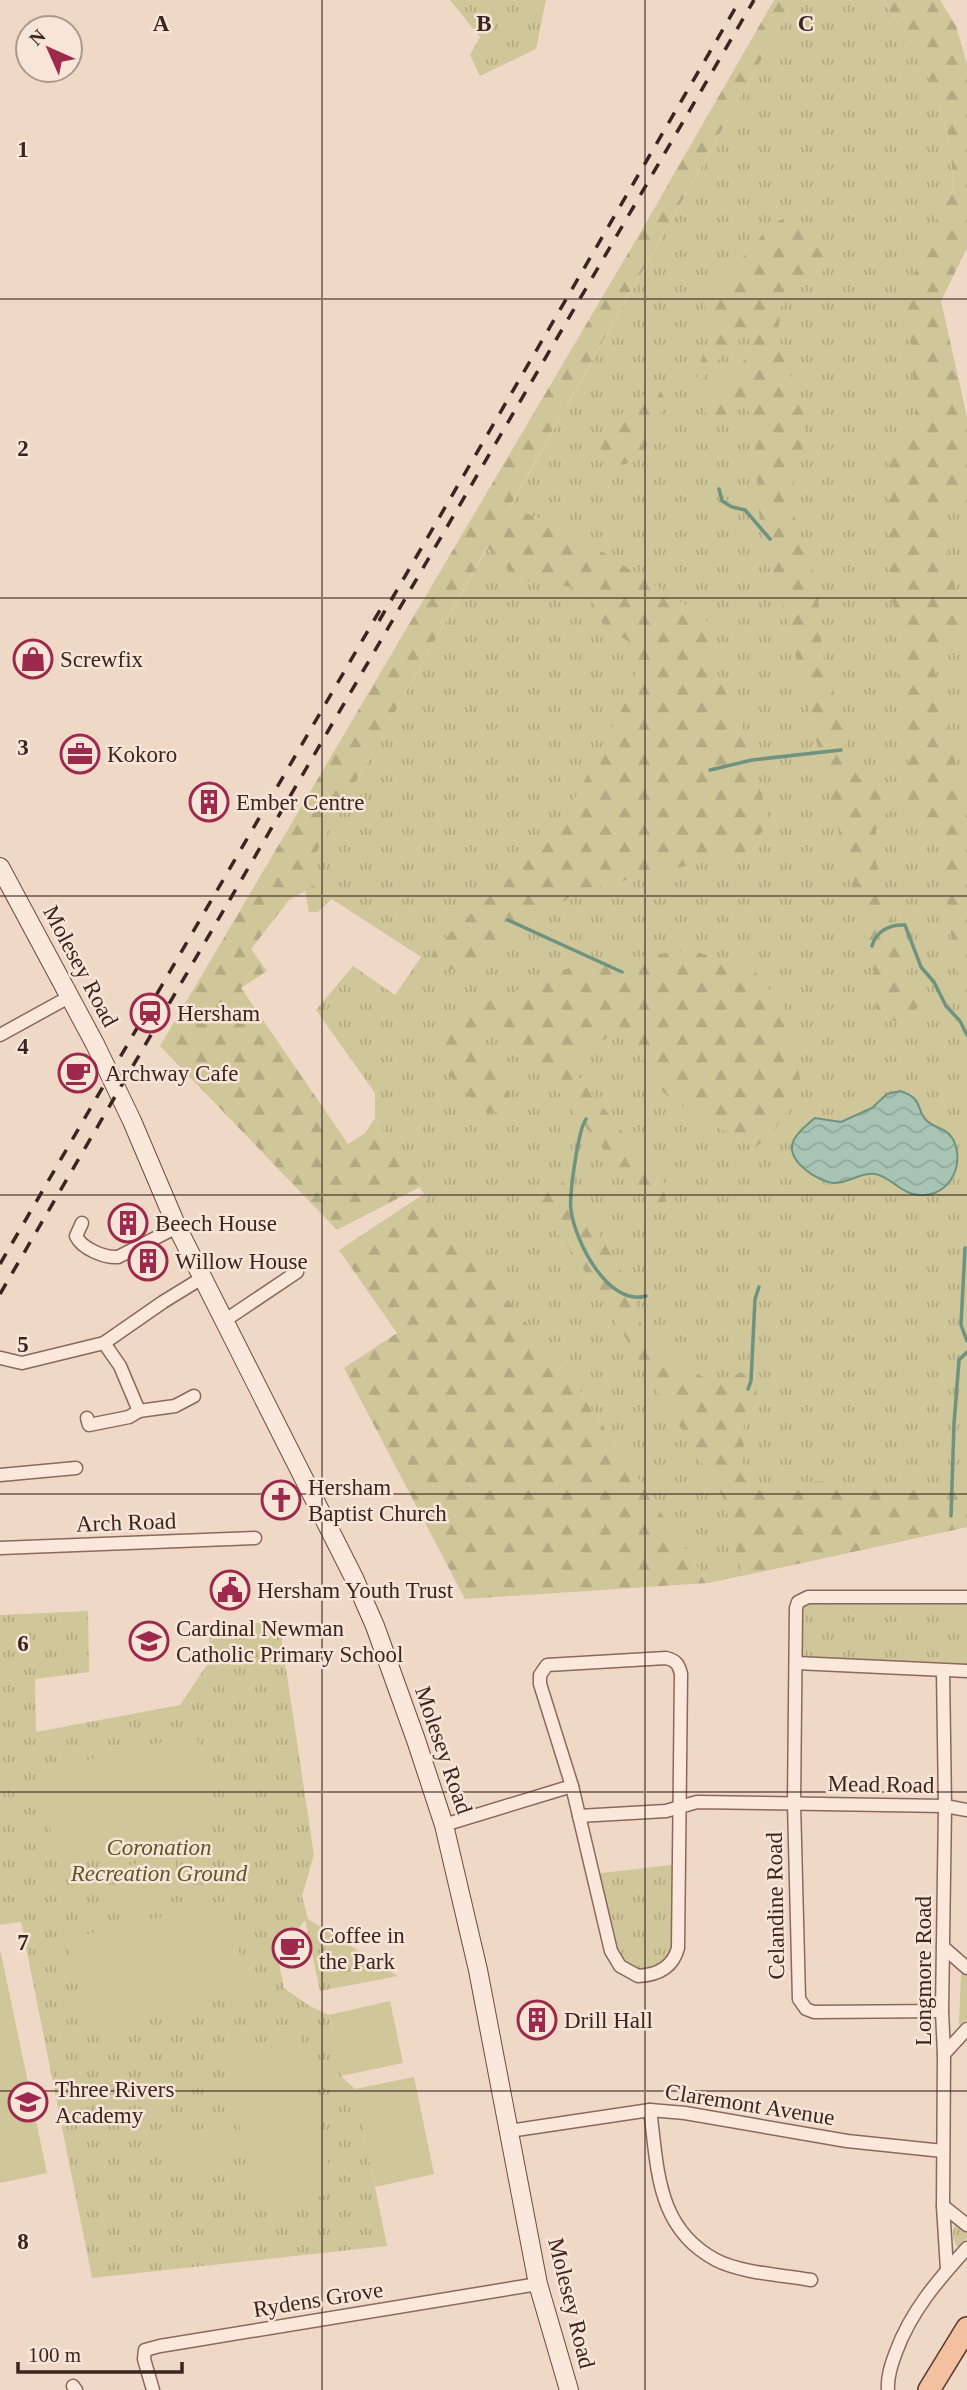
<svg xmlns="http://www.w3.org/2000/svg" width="967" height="2390" font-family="'Times New Roman',serif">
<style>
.grass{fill:url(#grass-tufts)}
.forest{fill:url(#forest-firs)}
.pitch{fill:#cfc69a}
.water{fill:url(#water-waves);stroke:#6e937f;stroke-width:2}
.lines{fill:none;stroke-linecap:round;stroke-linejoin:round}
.stream{stroke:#6e937f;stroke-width:3.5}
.street-casing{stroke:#8c685c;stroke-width:15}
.secondary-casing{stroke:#6e493f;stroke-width:20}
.primary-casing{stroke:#5a3730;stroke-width:24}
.street{stroke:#fae8db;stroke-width:12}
.secondary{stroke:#fae8db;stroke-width:18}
.primary{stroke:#f3c19f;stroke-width:21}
.rail{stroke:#3c2520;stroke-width:3.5;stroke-dasharray:12 12;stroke-linecap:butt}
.grid{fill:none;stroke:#3c2520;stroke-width:2;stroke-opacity:0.55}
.labels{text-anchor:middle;stroke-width:5;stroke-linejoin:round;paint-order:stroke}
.poi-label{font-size:23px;fill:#3c2520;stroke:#f7e5d7;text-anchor:start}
.street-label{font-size:23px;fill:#3c2520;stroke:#f7e5d7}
.park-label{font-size:23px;font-style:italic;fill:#595826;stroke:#f7e5d7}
.grid-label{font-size:23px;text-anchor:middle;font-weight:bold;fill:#3c2520;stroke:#f7e5d7;stroke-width:5;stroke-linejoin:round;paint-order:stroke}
</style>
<defs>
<pattern id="grass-tufts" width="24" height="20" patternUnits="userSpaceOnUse" patternTransform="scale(1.75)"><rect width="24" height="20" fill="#cfc69a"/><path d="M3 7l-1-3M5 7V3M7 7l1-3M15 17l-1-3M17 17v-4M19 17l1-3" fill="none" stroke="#b3aa84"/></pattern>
<pattern id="forest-firs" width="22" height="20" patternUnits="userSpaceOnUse" patternTransform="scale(1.75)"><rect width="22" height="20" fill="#cfc69a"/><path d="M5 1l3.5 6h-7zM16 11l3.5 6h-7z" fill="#b3aa84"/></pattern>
<pattern id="water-waves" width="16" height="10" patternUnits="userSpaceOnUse" patternTransform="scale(1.75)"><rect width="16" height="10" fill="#a8c4b4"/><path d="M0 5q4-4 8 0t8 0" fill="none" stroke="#92a89a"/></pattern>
</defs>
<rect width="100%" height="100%" fill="#f0d8c7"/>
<g class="grass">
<path d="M450,0H546L536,49L480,76L470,55L480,37Z"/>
<path d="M795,0H883L917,52L933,88L949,138L954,188L931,229L933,280L967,479V1527L708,1583L573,1381L424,1194L375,1118V1093L316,1010L353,966L395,995L421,957L301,879Z"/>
<path d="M967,1597V1671L796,1663L798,1602Z"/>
<path d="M88,1611L89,1672L35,1679L36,1732L180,1705L211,1659L208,1624L279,1622L314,1855L302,1896L308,1919L398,1976L320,1991L305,1920L293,1936L279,1964L284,1988L308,2005L329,2015L341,2076L355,2089L387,2246L92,2278L21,1922L0,1925V1615Z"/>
<path d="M680,1864L678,1948L657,1973L620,1966L593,1874Z"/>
<path d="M961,1973L967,1977V2019L962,2025L959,2024Z"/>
<path d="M957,2223L967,2230V2238L958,2247C952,2242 951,2229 957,2223Z"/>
</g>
<g class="forest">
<path d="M774,0H795L509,508L559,524L704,617L712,630L713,665L747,738L769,822L748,851L577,892L488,956L447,971L434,966L433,951L445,938L556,834L633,688L638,655L628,641L604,627L593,603L571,587L519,580L487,547L302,878L332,899L318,912H309L305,891L289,900L251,949L267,971L241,988L348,1144L365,1133L375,1118L420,1187L337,1230L160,1046L643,228Z"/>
<path d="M883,0H940L956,26L967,64V248L941,301L967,417V517L954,497L946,498L938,511L960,609L958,648L941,655L934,667L967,814V1011L960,1003L940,849L920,814L900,805L878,818L873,851L916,1004L915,1021H894L876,1009L877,987L780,593L760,526L754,425L751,413L740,406L717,421L707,415L704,409L751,352L755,337L748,330L737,337L702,379L697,380L699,365L711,335L704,319L707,298L771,225L792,214L821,236L826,261L821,278L803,280L782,301L778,332L795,393L803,408L805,441L789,501L817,582L822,652L844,727L846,761L866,786L893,791L909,774L904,718L897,678L903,635L890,595L887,472L894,447L908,437L916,416L911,344L901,309L931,229L954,188L949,138L933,88L917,52Z"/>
<path d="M660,388L665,401L644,452L624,465L605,461L600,446C613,423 633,394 660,388Z"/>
<path d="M690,950L753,969L783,1007L803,1090L770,1136L754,1148L734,1135L703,1121L664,1093L637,1051L620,1034C594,1041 584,1048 576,1074L665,1184L666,1202H652L602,1148L538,1065L502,1024L484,1030L477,1041L510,1093L504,1110L489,1114L473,1101L438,1063L439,1046L453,1030L449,1018L576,965Z"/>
<path d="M561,1180L584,1209L628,1283L648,1345L710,1381L728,1379L741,1372L756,1383L757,1397L744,1413L743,1471L752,1484L833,1481L967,1491V1527L742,1576L724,1499L578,1260L537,1207L542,1181Z"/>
<path d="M424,1194L573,1381L708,1583L465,1599L344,1368L397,1333L339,1250Z"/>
</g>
<g class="pitch">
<path d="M196,1734L218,1826L59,1865L37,1772Z"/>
<path d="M173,1854L182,1894L121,1909L111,1870Z"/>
<path d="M227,1901L249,1993L89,2032L68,1939Z"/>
<path d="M0,1949L47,2173L0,2183Z"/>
<path d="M390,2001L403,2063L341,2076L329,2015Z"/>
<path d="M300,2034L335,2193L258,2210L223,2051Z"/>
<path d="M414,2077L434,2174L375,2187L355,2089Z"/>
<path d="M224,2123L234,2163L173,2178L163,2139Z"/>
</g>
<path class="water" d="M900,1091C925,1099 915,1110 927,1121C936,1129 945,1127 953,1139C967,1167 946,1202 913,1194C899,1191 889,1176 875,1174C861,1172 849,1183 834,1183C818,1182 786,1161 793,1142C796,1133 808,1124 815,1118L841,1122L872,1108L887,1094Z"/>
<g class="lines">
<g class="stream">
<path d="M719,489L722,501L732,507L745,510L770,539"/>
<path d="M710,770L752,760L841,750"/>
<path d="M508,920L622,972"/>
<path d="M872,946C876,931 890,924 905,925L921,967L934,982L946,1006L960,1021L967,1035"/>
<path d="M586,1119C578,1130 569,1196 571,1210C575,1241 608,1307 646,1296"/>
<path d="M965,1248L961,1325L967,1341"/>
<path d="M748,1389L751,1381L755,1299L759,1287"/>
<path d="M951,1516L954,1424L959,1360L967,1352"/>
</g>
<defs>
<g id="street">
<path d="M0,1035L69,997"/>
<path d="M82,1223L76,1236C82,1249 105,1258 118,1257L177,1227"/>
<path d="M224,1321L297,1272"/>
<path d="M1,1358L22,1363L104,1343L163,1302L202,1278"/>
<path d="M139,1411L175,1406L194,1396"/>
<path d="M87,1418L89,1425L129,1417L139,1411L120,1366L104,1343"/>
<path d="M0,1475L76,1468"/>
<path d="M0,1548L255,1538"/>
<path d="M666,1658C676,1660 679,1665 681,1674L678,1948C673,1967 658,1975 638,1976L620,1966L611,1951L572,1786L540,1684V1675L547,1665Z"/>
<path d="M796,1663L967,1671"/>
<path d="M943,1671L945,1806L942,2011L944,2054L943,2206L947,2270"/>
<path d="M579,1816L666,1811L697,1802L945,1806L967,1810"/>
<path d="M444,1825L572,1786"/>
<path d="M943,1947L967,1968"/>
<path d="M942,2011L814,2012L806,2009L799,1999L794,1803L796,1608L798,1602L808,1597H967"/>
<path d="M944,2054L967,2029"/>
<path d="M650,2110C658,2169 656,2228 716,2260C741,2273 783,2275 811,2280"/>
<path d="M509,2131L650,2110L685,2113L847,2141L943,2151"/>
<path d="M943,2206L967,2225"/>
<path d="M73,2386L76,2390"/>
<path d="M153,2390L144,2359L145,2350L160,2346L538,2284"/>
<path d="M888,2390C887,2377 891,2365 896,2352C911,2311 938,2280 967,2248"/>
</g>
<path id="secondary" d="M0,867L95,1044L132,1121L177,1227L354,1578L375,1626L416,1740L444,1825L478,1970L538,2284L569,2390"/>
<path id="primary" d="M929,2390L967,2328"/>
</defs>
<use href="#street" class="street-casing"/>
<use href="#secondary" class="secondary-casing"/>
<use href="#primary" class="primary-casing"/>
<use href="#street" class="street"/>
<use href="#secondary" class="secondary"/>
<use href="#primary" class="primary"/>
<g class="rail">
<path d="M379,621L740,0"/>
<path d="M0,1264L380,610"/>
<path d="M0,1294L754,0"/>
</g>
</g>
<path class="grid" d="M322,0V2390M645,0V2390M0,299H967M0,598H967M0,896H967M0,1195H967M0,1494H967M0,1792H967M0,2091H967"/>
<defs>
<symbol id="shop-ring" viewBox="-11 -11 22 22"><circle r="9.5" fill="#f7e5d7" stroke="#9d2a4c" stroke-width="1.5"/><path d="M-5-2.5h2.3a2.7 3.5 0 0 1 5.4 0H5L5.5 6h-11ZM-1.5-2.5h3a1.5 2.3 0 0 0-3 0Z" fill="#9d2a4c"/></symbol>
<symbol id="office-ring" viewBox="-11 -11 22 22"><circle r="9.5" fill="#f7e5d7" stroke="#9d2a4c" stroke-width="1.5"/><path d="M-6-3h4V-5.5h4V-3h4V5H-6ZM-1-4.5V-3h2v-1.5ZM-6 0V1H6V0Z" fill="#9d2a4c"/></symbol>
<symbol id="building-ring" viewBox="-11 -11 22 22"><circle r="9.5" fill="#f7e5d7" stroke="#9d2a4c" stroke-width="1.5"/><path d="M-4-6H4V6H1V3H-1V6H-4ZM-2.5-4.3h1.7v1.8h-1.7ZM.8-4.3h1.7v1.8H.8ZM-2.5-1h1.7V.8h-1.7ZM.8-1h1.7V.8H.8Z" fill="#9d2a4c"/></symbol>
<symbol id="station-ring" viewBox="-11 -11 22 22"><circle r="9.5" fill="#f7e5d7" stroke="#9d2a4c" stroke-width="1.5"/><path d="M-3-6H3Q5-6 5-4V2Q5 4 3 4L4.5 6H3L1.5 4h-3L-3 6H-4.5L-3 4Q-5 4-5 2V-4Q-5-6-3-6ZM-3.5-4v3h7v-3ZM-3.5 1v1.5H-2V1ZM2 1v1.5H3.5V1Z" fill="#9d2a4c"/></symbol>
<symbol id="cafe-ring" viewBox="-11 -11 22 22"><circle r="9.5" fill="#f7e5d7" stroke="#9d2a4c" stroke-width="1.5"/><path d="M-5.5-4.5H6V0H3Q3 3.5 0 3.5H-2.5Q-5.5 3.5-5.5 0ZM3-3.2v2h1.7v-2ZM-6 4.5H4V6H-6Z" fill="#9d2a4c"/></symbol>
<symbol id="church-ring" viewBox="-11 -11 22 22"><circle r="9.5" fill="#f7e5d7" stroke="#9d2a4c" stroke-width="1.5"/><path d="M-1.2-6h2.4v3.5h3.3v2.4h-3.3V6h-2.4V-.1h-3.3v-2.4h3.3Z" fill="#9d2a4c"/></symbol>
<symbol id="civic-ring" viewBox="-11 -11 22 22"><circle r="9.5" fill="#f7e5d7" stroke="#9d2a4c" stroke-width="1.5"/><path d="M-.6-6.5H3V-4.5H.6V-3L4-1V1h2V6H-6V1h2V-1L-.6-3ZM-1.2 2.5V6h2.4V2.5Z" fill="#9d2a4c"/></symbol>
<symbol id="school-ring" viewBox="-11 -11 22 22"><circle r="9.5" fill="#f7e5d7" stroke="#9d2a4c" stroke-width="1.5"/><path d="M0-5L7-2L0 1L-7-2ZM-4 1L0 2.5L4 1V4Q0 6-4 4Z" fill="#9d2a4c"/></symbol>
</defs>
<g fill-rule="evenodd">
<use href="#shop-ring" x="11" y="637" width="44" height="44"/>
<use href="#office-ring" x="58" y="732" width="44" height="44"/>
<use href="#building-ring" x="187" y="780" width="44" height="44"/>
<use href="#station-ring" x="128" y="991" width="44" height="44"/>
<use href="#cafe-ring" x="56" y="1051" width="44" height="44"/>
<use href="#building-ring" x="106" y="1201" width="44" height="44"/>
<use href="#building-ring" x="126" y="1239" width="44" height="44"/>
<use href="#church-ring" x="259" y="1478" width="44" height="44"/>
<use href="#civic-ring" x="208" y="1568" width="44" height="44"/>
<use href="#school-ring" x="127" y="1619" width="44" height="44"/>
<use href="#cafe-ring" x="270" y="1926" width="44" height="44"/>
<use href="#building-ring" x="515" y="1998" width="44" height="44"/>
<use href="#school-ring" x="6" y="2080" width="44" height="44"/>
</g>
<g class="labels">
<g class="poi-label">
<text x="60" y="667">Screwfix</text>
<text x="107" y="762">Kokoro</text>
<text x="236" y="810">Ember Centre</text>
<text x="177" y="1021">Hersham</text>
<text x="105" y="1081">Archway Cafe</text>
<text x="155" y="1231">Beech House</text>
<text x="175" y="1269">Willow House</text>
<text x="308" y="1495">Hersham<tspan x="308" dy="26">Baptist Church</tspan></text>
<text x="257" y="1598">Hersham Youth Trust</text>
<text x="176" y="1636">Cardinal Newman<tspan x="176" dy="26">Catholic Primary School</tspan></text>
<text x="319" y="1943">Coffee in<tspan x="319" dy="26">the Park</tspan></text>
<text x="564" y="2028">Drill Hall</text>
<text x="55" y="2097">Three Rivers<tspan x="55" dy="26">Academy</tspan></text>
</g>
<g class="street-label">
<text transform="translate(81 966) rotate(62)" y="8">Molesey Road</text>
<text transform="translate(126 1522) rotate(-2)" y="8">Arch Road</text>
<text transform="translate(444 1750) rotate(71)" y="8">Molesey Road</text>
<text transform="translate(881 1784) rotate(1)" y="8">Mead Road</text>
<text transform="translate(775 1906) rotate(-91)" y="8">Celandine Road</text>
<text transform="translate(923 1971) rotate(-90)" y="8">Longmore Road</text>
<text transform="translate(750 2104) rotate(9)" y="8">Claremont Avenue</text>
<text transform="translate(318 2299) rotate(-9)" y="8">Rydens Grove</text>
<text transform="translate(572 2303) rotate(76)" y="8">Molesey Road</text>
</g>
<g class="park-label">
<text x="159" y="1855">Coronation<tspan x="159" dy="26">Recreation Ground</tspan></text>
</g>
</g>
<g class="grid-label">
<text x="161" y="31">A</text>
<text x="484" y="31">B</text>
<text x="806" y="31">C</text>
<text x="23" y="157">1</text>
<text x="23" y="456">2</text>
<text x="23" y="755">3</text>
<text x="23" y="1054">4</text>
<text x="23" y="1352">5</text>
<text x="23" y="1651">6</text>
<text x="23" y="1950">7</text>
<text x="23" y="2249">8</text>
</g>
<g transform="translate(49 49) rotate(315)"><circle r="33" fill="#f7e5d7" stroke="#ac988e" stroke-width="2"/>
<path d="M0-5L12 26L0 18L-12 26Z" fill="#9d2a4c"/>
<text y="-10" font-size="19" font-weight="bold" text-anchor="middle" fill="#3c2520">N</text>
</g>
<path d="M18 2362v10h164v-10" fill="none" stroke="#3c2520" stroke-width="3.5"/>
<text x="28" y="2362" font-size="21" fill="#3c2520" stroke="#f7e5d7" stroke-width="5" paint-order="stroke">100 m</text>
</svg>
